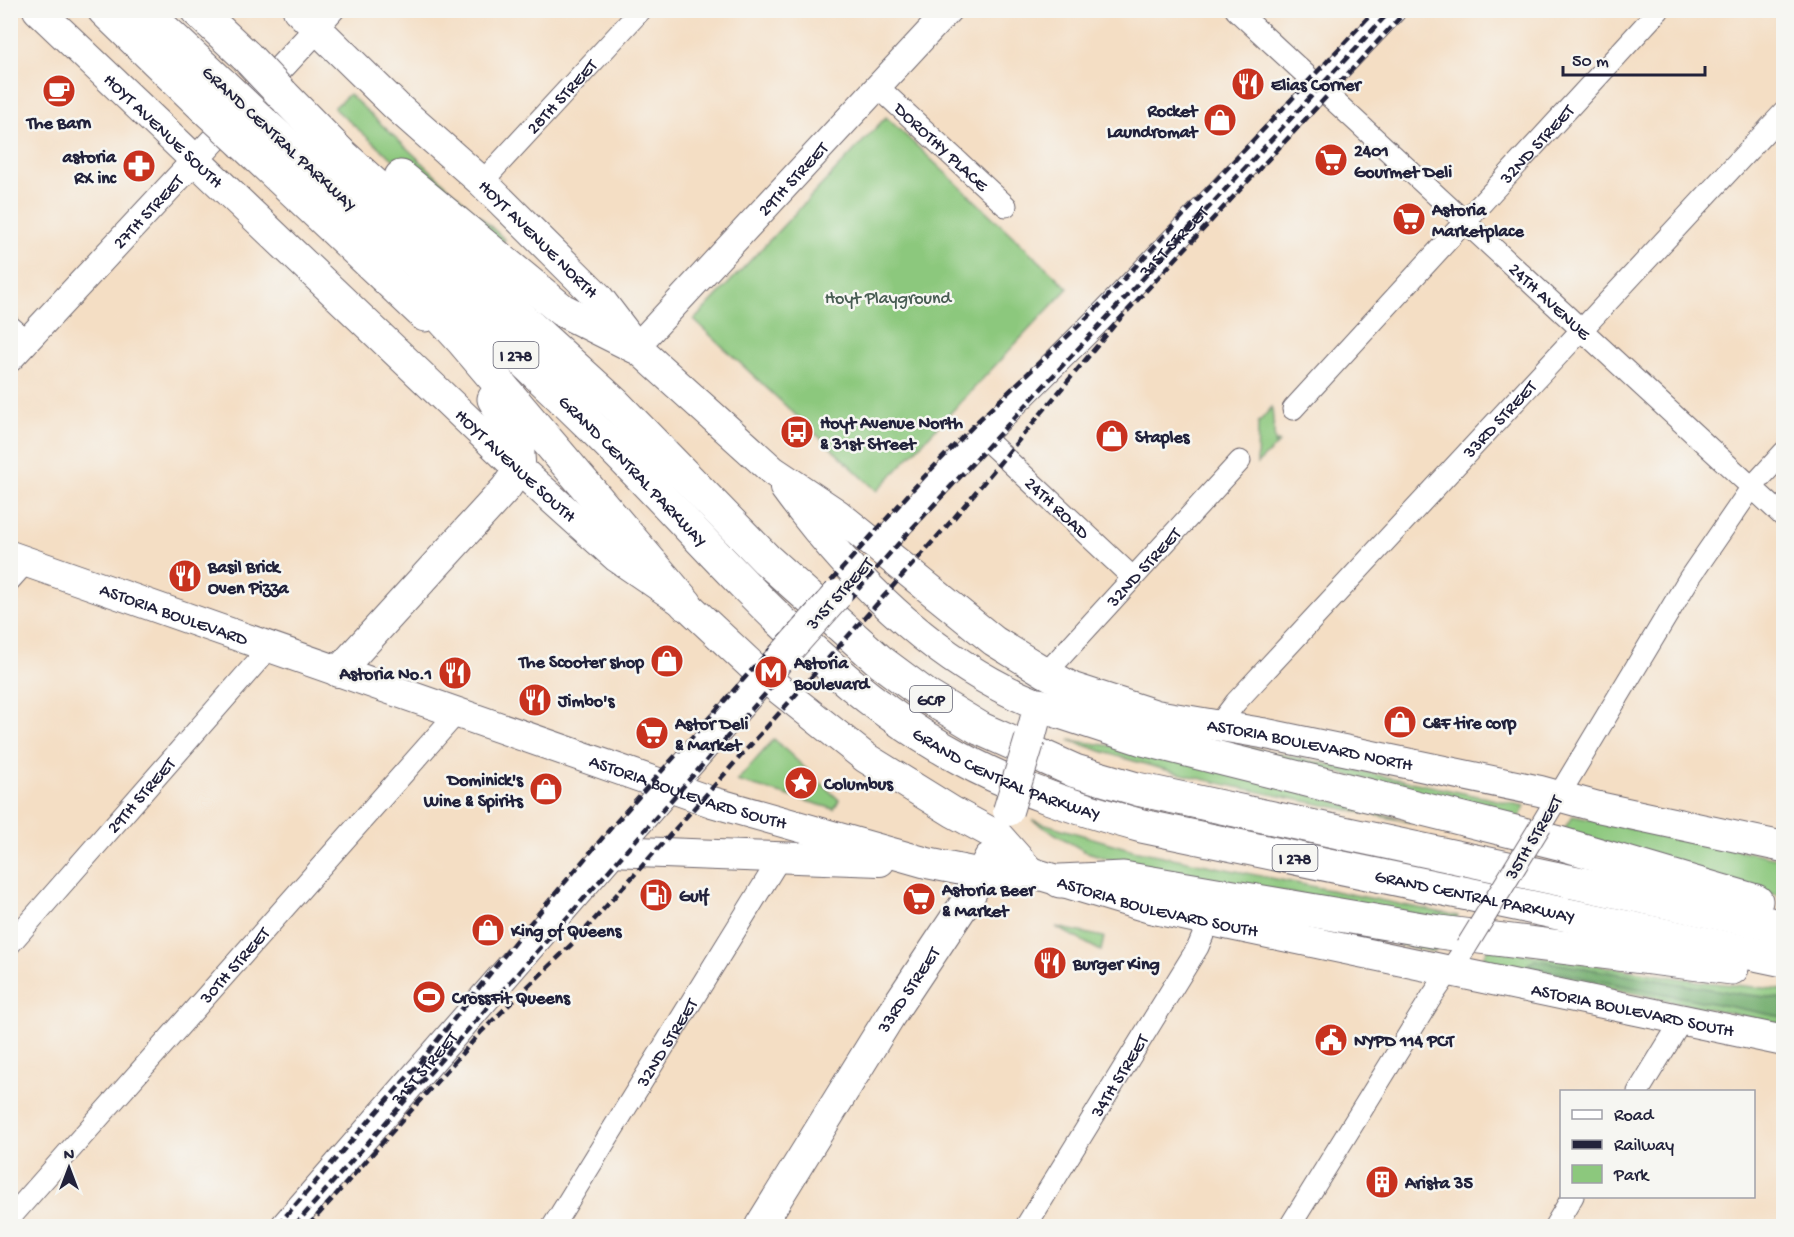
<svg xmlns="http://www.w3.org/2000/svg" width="1794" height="1237" font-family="'Gochi Hand',sans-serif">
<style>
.green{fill:#8cc87d;stroke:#57755c;stroke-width:1.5}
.forest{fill:#71ac6c;stroke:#4a6754;stroke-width:1.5}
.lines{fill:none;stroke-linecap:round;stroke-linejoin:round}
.minor-casing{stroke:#6c646b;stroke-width:23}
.tertiary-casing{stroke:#6c646b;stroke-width:28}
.secondary-casing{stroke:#6c646b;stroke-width:32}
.motorway-casing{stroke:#6c646b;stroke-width:35}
.minor{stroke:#fff;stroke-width:21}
.tertiary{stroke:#fff;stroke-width:26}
.secondary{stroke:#fff;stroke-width:30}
.motorway{stroke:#fff;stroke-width:33}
.rail{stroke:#22223b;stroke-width:4.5;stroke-dasharray:9 4.5;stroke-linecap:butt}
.minor-bridge-casing{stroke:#6c646b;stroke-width:23;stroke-linecap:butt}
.secondary-bridge-casing{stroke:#6c646b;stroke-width:32;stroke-linecap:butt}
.motorway-bridge-casing{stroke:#6c646b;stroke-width:35;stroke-linecap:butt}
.minor-bridge{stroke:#fff;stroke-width:21}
.secondary-bridge{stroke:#fff;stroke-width:30}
.motorway-bridge{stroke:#fff;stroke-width:33}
.labels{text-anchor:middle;stroke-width:5;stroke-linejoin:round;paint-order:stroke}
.shield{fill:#f6f6f2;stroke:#626272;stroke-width:1.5}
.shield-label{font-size:16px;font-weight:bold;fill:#22223b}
.poi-label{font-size:18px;font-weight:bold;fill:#22223b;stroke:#f6f6f2;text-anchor:start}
.street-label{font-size:18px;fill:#22223b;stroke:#f6f6f2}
.park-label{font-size:18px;fill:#475c52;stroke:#f6f6f2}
</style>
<rect width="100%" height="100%" fill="#f6f6f2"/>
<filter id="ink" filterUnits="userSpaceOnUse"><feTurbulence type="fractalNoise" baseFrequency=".0167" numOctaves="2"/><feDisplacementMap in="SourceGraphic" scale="12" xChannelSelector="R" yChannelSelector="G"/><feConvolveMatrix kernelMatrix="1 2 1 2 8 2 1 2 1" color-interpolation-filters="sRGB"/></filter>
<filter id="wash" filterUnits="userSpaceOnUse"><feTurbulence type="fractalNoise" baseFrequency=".008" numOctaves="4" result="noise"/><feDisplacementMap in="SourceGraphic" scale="24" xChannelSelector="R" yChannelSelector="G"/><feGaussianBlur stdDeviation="1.35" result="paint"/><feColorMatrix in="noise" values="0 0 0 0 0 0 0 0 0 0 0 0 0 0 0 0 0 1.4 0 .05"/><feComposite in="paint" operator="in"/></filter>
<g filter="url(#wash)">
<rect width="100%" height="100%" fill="#f4dec4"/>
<g class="green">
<path d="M349,94L505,240L500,244L383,151L334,108Z"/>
<path d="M886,117L1068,288L877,491L694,320Z"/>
<path d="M1272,407L1275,444L1278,441L1279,443L1257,464L1258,423Z"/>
<path d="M1189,735L1525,806L1519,818Z"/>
<path d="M774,739L839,800L834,809L737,781Z"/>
<path d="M1069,740L1150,751L1411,822C1296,799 1180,780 1069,740Z"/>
<path d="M1573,816L1783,859V897L1563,830Z"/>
<path d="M1032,820L1133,850L1458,916L1455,921L1139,868L1084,851Z"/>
<path d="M1218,906L1442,943L1434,952Z"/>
<path d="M1056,927L1104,937L1101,951Z"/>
<path d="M1488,948L1704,982L1783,990V1024L1481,961Z"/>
</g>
<path class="forest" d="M1535,960L1741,994L1783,999V1017L1533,968L1528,964Z"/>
</g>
<g filter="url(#ink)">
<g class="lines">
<defs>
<g id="minor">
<path id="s1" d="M1236,10L1784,517"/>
<path d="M317,29L334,10"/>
<path id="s2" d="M878,87L1006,206"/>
<path id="s3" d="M482,182L641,10"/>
<path d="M10,326L27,341"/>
<path id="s4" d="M1293,409L1659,10"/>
<path id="s5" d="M982,436L1132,577"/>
<path d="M10,580L27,561"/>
<path id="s6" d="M1046,673L1240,461"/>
<path id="s7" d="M1217,727L1236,702L1784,112"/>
<path d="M1541,825L1690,577L1752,487L1784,452"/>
<path id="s8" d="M10,944L270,647"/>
<path d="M1638,1092L1682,1020"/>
<path id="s9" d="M10,1218L456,714"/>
<path id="s10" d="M553,1226L780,858"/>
<path id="s11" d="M1026,1226L1198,947L1209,921"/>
<path d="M1290,1226L1431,998L1466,947"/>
<path d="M1555,1226L1573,1196"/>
</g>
<g id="tertiary">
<path id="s12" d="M636,347L949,10"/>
<path id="s13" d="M10,359L317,29"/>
<path id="s14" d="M878,548L982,436L1106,312L1393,10"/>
</g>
<g id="secondary">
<path id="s15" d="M38,10L519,469L617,557L686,604L764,677L866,758L953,812L999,837L1030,872"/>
<path id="s16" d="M298,10L396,106L482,182L598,297L636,347L773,471L837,514L994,641L1046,673L1073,688L1156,715L1262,733L1540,791L1598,807L1784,847"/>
<path d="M785,488C851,578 934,663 1039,705L1030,739"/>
<path id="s17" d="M10,556L712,802L927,863L982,874L1030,872L1150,908L1784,1041"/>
<path d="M338,672L506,488L519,469"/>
<path d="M610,851L880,861"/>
<path id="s18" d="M286,1226L776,663"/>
<path id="s19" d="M760,1226L890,1016L968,899L989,858"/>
</g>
<g id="motorway">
<path d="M104,10L204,107"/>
<path d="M143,10L223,85"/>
<path d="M197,10L247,57"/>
<path d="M282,94L342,155L615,404L766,559L881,662L928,697L981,729L1075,771L1137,789L1784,927"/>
<path id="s20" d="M263,123C372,223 485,322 591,426C707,539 815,680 960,758C1018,790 1079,809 1142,826L1784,960"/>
<path d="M243,143L425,315"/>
<path d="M401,177L562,310L636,347"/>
<path d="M416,290L462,340L686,604"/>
<path d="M494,399L517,440L519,469"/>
<path d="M1039,705L1143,739L1559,843L1756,901"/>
<path d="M1060,881L1123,878L1439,932L1732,968"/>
</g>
</defs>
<use href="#minor" class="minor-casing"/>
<use href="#tertiary" class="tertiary-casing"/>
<use href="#secondary" class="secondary-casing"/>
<use href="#motorway" class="motorway-casing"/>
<use href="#minor" class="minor"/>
<use href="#tertiary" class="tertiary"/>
<use href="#secondary" class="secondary"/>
<use href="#motorway" class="motorway"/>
<g class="rail">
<path d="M277,1226L417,1066L522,933L610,829L923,478L978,421L1094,311L1375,10"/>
<path d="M294,1226L906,535L1391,10"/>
<path d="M308,1226L481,1032L575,941L954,518L1117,322L1407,10"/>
</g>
<defs>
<path id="minor-bridge" d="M1466,947L1541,825"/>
<g id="secondary-bridge">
<path d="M782,657L837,595"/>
<path d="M1008,811L1030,739"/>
</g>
<g id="motorway-bridge">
<path d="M247,57L282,94"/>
<path d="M223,85L263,123"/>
<path d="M204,107L243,143"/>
</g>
</defs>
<use href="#minor-bridge" class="minor-bridge-casing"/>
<use href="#secondary-bridge" class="secondary-bridge-casing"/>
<use href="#motorway-bridge" class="motorway-bridge-casing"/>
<use href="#minor-bridge" class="minor-bridge"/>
<use href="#secondary-bridge" class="secondary-bridge"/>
<use href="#motorway-bridge" class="motorway-bridge"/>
</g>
</g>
<defs>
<symbol id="restaurant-disc" viewBox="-11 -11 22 22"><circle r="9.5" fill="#c8321e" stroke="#f6f6f2"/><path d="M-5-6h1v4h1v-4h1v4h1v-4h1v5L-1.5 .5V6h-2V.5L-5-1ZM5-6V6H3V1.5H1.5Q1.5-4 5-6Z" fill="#fff"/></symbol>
<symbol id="cafe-disc" viewBox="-11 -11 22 22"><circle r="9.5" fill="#c8321e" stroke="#f6f6f2"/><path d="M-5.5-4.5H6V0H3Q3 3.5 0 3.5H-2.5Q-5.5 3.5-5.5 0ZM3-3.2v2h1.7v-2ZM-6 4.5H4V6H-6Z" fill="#fff"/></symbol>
<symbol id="shop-disc" viewBox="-11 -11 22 22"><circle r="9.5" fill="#c8321e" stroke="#f6f6f2"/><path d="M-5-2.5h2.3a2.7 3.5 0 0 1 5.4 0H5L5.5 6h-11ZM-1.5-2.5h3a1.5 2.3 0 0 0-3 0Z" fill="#fff"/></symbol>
<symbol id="supermarket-disc" viewBox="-11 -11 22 22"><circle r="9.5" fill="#c8321e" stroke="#f6f6f2"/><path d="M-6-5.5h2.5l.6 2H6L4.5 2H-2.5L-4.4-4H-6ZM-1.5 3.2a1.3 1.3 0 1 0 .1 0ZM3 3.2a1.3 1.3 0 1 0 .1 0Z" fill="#fff"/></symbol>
<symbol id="pharmacy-disc" viewBox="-11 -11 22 22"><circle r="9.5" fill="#c8321e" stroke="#f6f6f2"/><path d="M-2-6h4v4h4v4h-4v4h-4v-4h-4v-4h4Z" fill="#fff"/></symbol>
<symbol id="bus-disc" viewBox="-11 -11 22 22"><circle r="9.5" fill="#c8321e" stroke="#f6f6f2"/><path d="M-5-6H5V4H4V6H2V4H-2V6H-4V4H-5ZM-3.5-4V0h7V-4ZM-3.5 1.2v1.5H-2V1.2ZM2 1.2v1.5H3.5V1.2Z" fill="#fff"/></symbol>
<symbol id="metro-disc" viewBox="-11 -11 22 22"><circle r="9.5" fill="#c8321e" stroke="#f6f6f2"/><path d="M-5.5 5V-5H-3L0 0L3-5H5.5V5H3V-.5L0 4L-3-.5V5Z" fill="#fff"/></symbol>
<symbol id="sight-disc" viewBox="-11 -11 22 22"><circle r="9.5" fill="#c8321e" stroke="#f6f6f2"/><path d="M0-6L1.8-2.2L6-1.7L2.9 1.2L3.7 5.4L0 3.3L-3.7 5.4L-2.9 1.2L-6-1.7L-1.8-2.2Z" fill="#fff"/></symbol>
<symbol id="fuel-disc" viewBox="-11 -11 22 22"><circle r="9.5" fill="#c8321e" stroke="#f6f6f2"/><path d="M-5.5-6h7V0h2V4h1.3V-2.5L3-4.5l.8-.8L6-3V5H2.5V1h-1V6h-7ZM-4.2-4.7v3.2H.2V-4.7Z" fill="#fff"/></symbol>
<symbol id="stadium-disc" viewBox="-11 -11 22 22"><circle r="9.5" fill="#c8321e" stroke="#f6f6f2"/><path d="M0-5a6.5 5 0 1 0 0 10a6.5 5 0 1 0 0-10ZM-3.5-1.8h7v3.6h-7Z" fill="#fff"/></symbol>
<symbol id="civic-disc" viewBox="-11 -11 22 22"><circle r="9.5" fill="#c8321e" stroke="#f6f6f2"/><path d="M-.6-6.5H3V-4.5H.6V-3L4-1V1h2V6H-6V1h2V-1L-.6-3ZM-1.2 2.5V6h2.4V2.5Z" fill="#fff"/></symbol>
<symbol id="building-disc" viewBox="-11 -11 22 22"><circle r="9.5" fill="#c8321e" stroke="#f6f6f2"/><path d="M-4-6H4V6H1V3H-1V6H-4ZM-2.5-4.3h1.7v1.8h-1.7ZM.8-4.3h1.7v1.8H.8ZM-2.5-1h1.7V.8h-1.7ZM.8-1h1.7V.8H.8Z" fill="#fff"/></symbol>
</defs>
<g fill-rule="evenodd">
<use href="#restaurant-disc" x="1229" y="65" width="38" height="38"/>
<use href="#cafe-disc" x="40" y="72" width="38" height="38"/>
<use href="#shop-disc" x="1201" y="101" width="38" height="38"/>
<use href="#supermarket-disc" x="1312" y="141" width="38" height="38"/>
<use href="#pharmacy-disc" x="120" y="147" width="38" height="38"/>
<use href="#supermarket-disc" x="1390" y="200" width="38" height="38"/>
<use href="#bus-disc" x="778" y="413" width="38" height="38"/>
<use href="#shop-disc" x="1093" y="417" width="38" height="38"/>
<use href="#restaurant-disc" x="166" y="557" width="38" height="38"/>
<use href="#shop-disc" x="648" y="642" width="38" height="38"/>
<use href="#metro-disc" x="752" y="653" width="38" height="38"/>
<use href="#restaurant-disc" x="436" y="654" width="38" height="38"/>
<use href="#restaurant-disc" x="516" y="681" width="38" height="38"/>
<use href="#shop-disc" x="1381" y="703" width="38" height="38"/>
<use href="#supermarket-disc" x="633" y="714" width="38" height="38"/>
<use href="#sight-disc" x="782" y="764" width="38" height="38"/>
<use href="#shop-disc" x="527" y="770" width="38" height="38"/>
<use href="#fuel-disc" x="637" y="876" width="38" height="38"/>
<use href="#supermarket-disc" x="900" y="880" width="38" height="38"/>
<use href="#shop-disc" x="469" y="911" width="38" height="38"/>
<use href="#restaurant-disc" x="1031" y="944" width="38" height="38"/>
<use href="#stadium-disc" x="410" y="978" width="38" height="38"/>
<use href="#civic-disc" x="1312" y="1021" width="38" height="38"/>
<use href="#building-disc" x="1363" y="1163" width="38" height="38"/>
</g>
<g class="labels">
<g class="shield">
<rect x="493.5" y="342" width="45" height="26" rx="4.5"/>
<rect x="910" y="686" width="42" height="26" rx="4.5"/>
<rect x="1272.5" y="845" width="45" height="26" rx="4.5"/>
</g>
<g class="shield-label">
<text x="516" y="361">I 278</text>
<text x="931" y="705">GCP</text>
<text x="1295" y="864">I 278</text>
</g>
<g class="poi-label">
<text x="1271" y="90">Elias Corner</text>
<text x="1197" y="116" text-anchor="end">Rocket<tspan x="1197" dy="21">Laundromat</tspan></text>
<text x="59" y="128" text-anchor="middle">The Barn</text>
<text x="1354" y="156">2401<tspan x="1354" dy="21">Gourmet Deli</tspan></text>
<text x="116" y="162" text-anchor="end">astoria<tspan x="116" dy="21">RX inc</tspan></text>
<text x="1432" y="215">Astoria<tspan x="1432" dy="21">Marketplace</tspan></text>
<text x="820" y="428">Hoyt Avenue North<tspan x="820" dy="21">&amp; 31st Street</tspan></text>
<text x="1135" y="442">Staples</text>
<text x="208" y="572">Basil Brick<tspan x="208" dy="21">Oven Pizza</tspan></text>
<text x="644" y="667" text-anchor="end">The Scooter shop</text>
<text x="794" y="668">Astoria<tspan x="794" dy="21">Boulevard</tspan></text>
<text x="432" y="679" text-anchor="end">Astoria No.1</text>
<text x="558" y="706">Jimbo's</text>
<text x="1423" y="728">C&amp;F tire corp</text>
<text x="675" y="729">Astor Deli<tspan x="675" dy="21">&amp; Market</tspan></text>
<text x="523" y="785" text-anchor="end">Dominick's<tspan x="523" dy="21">Wine &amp; Spirits</tspan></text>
<text x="824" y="789">Columbus</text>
<text x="942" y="895">Astoria Beer<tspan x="942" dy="21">&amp; Market</tspan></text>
<text x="679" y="901">Gulf</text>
<text x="511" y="936">King of Queens</text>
<text x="1073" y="969">Burger King</text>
<text x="452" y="1003">CrossFit Queens</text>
<text x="1354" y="1046">NYPD 114 PCT</text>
<text x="1405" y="1188">Arista 35</text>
</g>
<g class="street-label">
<text dy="6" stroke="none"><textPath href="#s3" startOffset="117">28TH STREET</textPath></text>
<text dy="6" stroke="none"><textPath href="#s15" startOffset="174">HOYT AVENUE SOUTH</textPath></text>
<text transform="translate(280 138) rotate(43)" y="6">GRAND CENTRAL PARKWAY</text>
<text dy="6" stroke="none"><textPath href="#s4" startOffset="360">32ND STREET</textPath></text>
<text dy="6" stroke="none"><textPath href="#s2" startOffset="87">DOROTHY PLACE</textPath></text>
<text dy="6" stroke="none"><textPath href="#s12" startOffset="230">29TH STREET</textPath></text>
<text dy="6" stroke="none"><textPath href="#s13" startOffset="202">27TH STREET</textPath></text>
<text dy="6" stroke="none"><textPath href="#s16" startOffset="332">HOYT AVENUE NORTH</textPath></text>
<text dy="6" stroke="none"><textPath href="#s14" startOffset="426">31ST STREET</textPath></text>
<text dy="6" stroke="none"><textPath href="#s1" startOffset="428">24TH AVENUE</textPath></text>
<text dy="6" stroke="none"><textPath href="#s7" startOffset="418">33RD STREET</textPath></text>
<text dy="6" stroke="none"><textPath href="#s15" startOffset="660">HOYT AVENUE SOUTH</textPath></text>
<text dy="6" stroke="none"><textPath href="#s20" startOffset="508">GRAND CENTRAL PARKWAY</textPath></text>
<text dy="6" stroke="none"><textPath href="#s5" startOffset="104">24TH ROAD</textPath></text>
<text dy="6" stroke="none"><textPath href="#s6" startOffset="144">32ND STREET</textPath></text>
<text transform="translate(839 593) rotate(-48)" y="6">31ST STREET</text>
<text dy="6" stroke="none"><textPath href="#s17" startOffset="174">ASTORIA BOULEVARD</textPath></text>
<text dy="6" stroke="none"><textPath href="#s16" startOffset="1278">ASTORIA BOULEVARD NORTH</textPath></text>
<text dy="6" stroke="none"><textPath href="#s20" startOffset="994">GRAND CENTRAL PARKWAY</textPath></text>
<text dy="6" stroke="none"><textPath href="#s17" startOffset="718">ASTORIA BOULEVARD SOUTH</textPath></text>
<text dy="6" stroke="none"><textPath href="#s8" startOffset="198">29TH STREET</textPath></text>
<text transform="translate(1533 837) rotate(-59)" y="6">35TH STREET</text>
<text dy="6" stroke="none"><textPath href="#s20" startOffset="1480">GRAND CENTRAL PARKWAY</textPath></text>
<text dy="6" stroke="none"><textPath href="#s17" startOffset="1204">ASTORIA BOULEVARD SOUTH</textPath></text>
<text dy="6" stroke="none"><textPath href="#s9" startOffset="338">30TH STREET</textPath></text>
<text dy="6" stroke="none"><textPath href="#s19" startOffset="279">33RD STREET</textPath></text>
<text dy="6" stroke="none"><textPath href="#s17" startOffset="1690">ASTORIA BOULEVARD SOUTH</textPath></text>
<text dy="6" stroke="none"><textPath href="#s10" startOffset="216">32ND STREET</textPath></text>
<text dy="6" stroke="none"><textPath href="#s18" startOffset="210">31ST STREET</textPath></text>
<text dy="6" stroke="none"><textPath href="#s11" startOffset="177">34TH STREET</textPath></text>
</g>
<g class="park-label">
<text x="888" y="303">Hoyt Playground</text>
</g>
</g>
<rect width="1794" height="1237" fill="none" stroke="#f6f6f2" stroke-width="36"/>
<rect x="1560" y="1090" width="195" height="108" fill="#f6f6f2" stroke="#a1a1a9" stroke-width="1.5"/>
<rect x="1572" y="1110" width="30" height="9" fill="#ffffff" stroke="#a1a1a9" stroke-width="1.5"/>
<text x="1614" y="1120" font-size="18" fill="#22223b">Road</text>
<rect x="1572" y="1140" width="30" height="9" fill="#22223b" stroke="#a1a1a9" stroke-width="1.5"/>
<text x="1614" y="1150" font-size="18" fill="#22223b">Railway</text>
<rect x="1572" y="1165" width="30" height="18" fill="#8cc87d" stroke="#a1a1a9" stroke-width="1.5"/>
<text x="1614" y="1180" font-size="18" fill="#22223b">Park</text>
<g transform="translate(69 1168)" stroke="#f6f6f2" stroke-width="4.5" paint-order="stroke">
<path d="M0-4.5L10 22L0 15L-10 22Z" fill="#22223b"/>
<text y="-9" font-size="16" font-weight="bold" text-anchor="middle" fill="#22223b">N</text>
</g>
<path d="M1563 66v9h142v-9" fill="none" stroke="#22223b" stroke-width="3"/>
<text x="1572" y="66" font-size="18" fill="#22223b" stroke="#f6f6f2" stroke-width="4.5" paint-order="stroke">50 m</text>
</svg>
